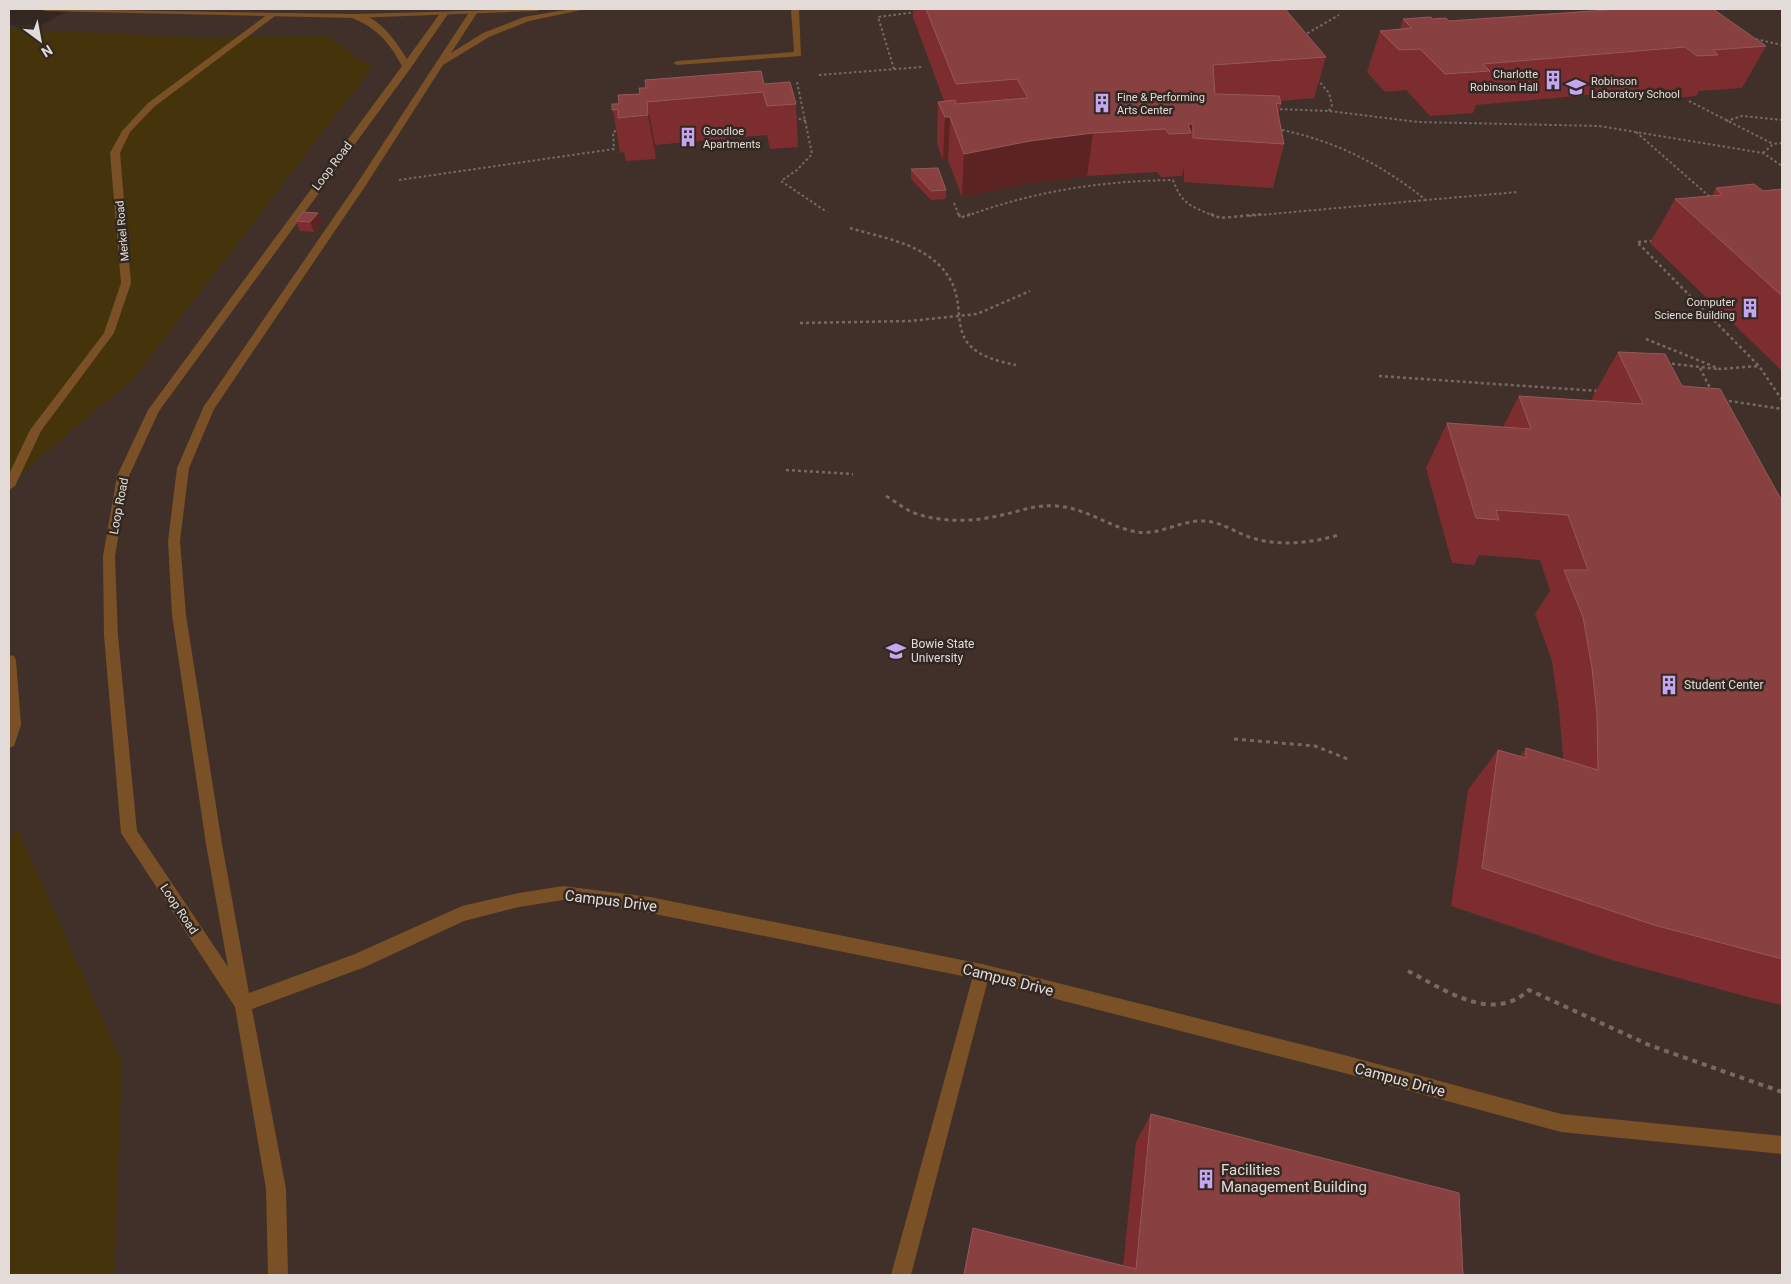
<svg xmlns="http://www.w3.org/2000/svg" width="1791" height="1284" font-family="Roboto,sans-serif">
<style>
.built{fill:#413029}
.green{fill:#44330b}
.lines{fill:none;stroke-linecap:round;stroke-linejoin:round}
.path-far3{stroke:#746a65;stroke-width:2;stroke-dasharray:2.5 2.5;stroke-linecap:butt}
.path-far2{stroke:#746a65;stroke-width:2.5;stroke-dasharray:3 3;stroke-linecap:butt}
.path-far1{stroke:#746a65;stroke-width:3;stroke-dasharray:4 4;stroke-linecap:butt}
.path{stroke:#746a65;stroke-width:4;stroke-dasharray:5 5;stroke-linecap:butt}
.service{fill:#7a5026;fill-rule:evenodd}
.minor{fill:#7a5026;fill-rule:evenodd}
.tertiary{fill:#7a5026;fill-rule:evenodd}
.wall{fill:#7d2d2f}
.shaded-wall{fill:#5b2322}
.building{fill:#884041;stroke:#965858}
.labels{text-anchor:middle;stroke-width:5;stroke-linejoin:round;paint-order:stroke}
.far-poi-label{font-size:11px;fill:#e2dbd7;stroke:#332722;text-anchor:start}
.far-street-label{font-size:11px;fill:#e2dbd7;stroke:#332722}
.street-label{font-size:12px;fill:#e2dbd7;stroke:#332722}
.poi-label{font-size:12px;fill:#e2dbd7;stroke:#332722;text-anchor:start}
.near-street-label{font-size:15px;fill:#e2dbd7;stroke:#332722}
.near-poi-label{font-size:15px;fill:#e2dbd7;stroke:#332722;text-anchor:start}
</style>
<rect width="100%" height="100%" fill="#332722"/>
<path class="built" d="M72,9H1782V1275H9V25L39,26Z"/>
<g class="green">
<path d="M9,29L197,37L329,36L372,68L135,377L9,484Z"/>
<path d="M17,828L122,1062L114,1275H9V840Z"/>
</g>
<g class="lines">
<g class="path-far3">
<path d="M1303,36L1339,15"/>
<path d="M1751,38L1782,45"/>
<path d="M894,69L878,17L916,12"/>
<path d="M819,75L922,67"/>
<path d="M1317,79L1329,93L1332,105L1329,111"/>
<path d="M797,82L812,154L797,170L781,181L827,212"/>
<path d="M1689,101L1773,144"/>
<path d="M1275,109L1329,111L1418,122L1599,126L1763,153L1782,166"/>
<path d="M794,117L806,121"/>
<path d="M1726,121L1742,116L1782,120"/>
<path d="M1277,129C1334,140 1381,164 1426,200L1518,192"/>
<path d="M1636,132L1710,197"/>
<path d="M1763,153L1773,144L1782,143"/>
<path d="M399,180L614,149L613,132L619,130"/>
<path d="M954,203L959,216"/>
<path d="M967,216C1034,191 1102,181 1173,180C1182,205 1191,206 1214,216"/>
<path d="M1249,216L1426,200"/>
</g>
<g class="path-far2">
<path d="M959,214L960,218L970,214"/>
<path d="M1211,214L1220,218L1263,214"/>
<path d="M850,228C879,237 915,242 938,264C982,306 927,348 1016,365"/>
<path d="M1653,241L1637,242L1759,366L1782,400"/>
<path d="M800,323L910,321L977,314L1030,291"/>
<path d="M1646,339L1720,369L1759,366"/>
<path d="M1666,363L1717,369"/>
<path d="M1700,368L1712,392"/>
<path d="M1379,376L1598,391"/>
<path d="M1723,400L1782,409"/>
<path d="M786,470L853,474"/>
</g>
<g class="path-far1">
<path d="M886,496C895,501 903,508 912,512C939,523 974,522 1002,515C1021,511 1036,504 1057,506C1085,508 1106,525 1132,531C1157,537 1176,522 1199,521C1218,520 1233,531 1249,537C1279,547 1310,543 1339,535"/>
<path d="M1234,739L1315,746L1350,760"/>
</g>
<path class="path" d="M1408,971C1445,990 1492,1024 1529,990L1649,1045L1782,1092"/>
<g class="service">
<path d="M791,9H799L801,56L677,65L673,63L677,61L794,52Z"/>
<path d="M982,964L988,966L990,972L911,1275H891L974,972L976,966Z"/>
</g>
<g class="minor">
<path d="M571,9H586L529,21L489,37L443,65L366,185L214,409L189,468L180,541L186,615L222,844L249,993L355,954L462,906L519,893L563,886L650,897L982,964L1348,1056L1561,1114L1782,1136V1154L1561,1132L1348,1074L982,980L650,913L563,900L519,907L464,921L365,967L252,1009L286,1189L288,1275H268L266,1189L235,1007L121,833L104,636L103,556L117,476L148,410L402,66C389,42 377,28 352,18V14C377,12 396,41 407,59L441,12H447L448,14L410,69L159,411L129,476L115,556L118,636L137,831L228,967L206,844L172,615L168,541L177,468L204,406L356,185L470,11L477,13L451,53L483,33L524,17Z"/>
<path d="M268,14L275,16L154,107L130,132L120,153L131,283L114,333L41,431L15,486L9,490V474L30,430L104,333L121,283L110,153L122,131L148,103Z"/>
<path d="M9,655L14,656L16,660L21,725L14,746L9,748Z"/>
</g>
<path class="tertiary" d="M41,9L355,14L541,9L537,11L355,18L45,11Z"/>
</g>
<g class="wall">
<path d="M913,9H926L1326,57L1314,98L1280,101L1281,104L1278,114L1284,144L1273,188L1184,182V167L1182,176L1161,177L1157,172L1087,176L1026,184L962,197L948,160H943L937,144L938,102L944,101L913,17Z"/>
<path d="M1616,9H1713L1766,46L1742,88L1699,91L1696,96L1675,98L1663,88L1476,105L1473,113L1430,116L1406,90L1385,92L1367,72L1380,31L1400,29L1403,19H1432L1449,21Z"/>
<path d="M764,84L796,104L798,147L770,149L767,135L655,145L656,159L626,161L624,152L620,153L612,104Z"/>
<path d="M911,169L946,190V199L931,200L911,179Z"/>
<path d="M1716,188L1763,191L1782,189V371L1650,243L1675,199L1712,196Z"/>
<path d="M318,213L322,222L314,232L300,231L296,221Z"/>
<path d="M1618,352L1682,386L1782,501V1005L1752,998L1612,960L1451,906L1468,790L1498,750L1520,756L1526,748L1563,759V756L1559,710L1552,661L1535,614L1550,591L1540,560L1479,555L1474,565L1452,563L1426,468L1447,423L1503,427L1519,396L1593,401L1592,398Z"/>
<path d="M1151,1114L1463,1275H963L973,1228L1123,1266L1136,1142Z"/>
</g>
<g class="shaded-wall">
<path d="M647,102L655,145L656,159L648,115Z"/>
<path d="M945,117H950L948,160H943Z"/>
<path d="M1188,124H1193L1184,167L1191,133Z"/>
<path d="M1093,133L1087,176L1026,184L962,197L964,154L1030,141Z"/>
<path d="M318,213L322,222L314,232L310,222Z"/>
</g>
<g class="building">
<path d="M926,9H1285L1326,57L1213,65L1215,94L1279,96L1281,104L1276,103L1284,144L1193,138V124H1188L1191,133L1169,134L1165,129L1093,133L1030,141L964,154L950,117H945L938,102L955,100L956,104L1028,98L1017,79L956,84Z"/>
<path d="M1622,9H1713L1766,46L1713,50L1718,55L1697,56L1685,47L1483,64L1490,71L1445,74L1420,49L1399,50L1380,31L1412,28L1403,19L1431,17L1432,19L1446,18L1449,21Z"/>
<path d="M761,71L764,84L790,82L796,104L767,106L763,92L647,102L648,115L618,118V109L612,110V104H619L618,95L640,94L639,88H646L645,80Z"/>
<path d="M938,168L946,190L931,191L911,169Z"/>
<path d="M1754,184L1763,191L1782,189V296L1675,199L1722,195L1716,188Z"/>
<path d="M303,212L318,213L310,222L296,221Z"/>
<path d="M1618,352L1665,354L1682,386L1720,389L1782,501V959L1654,925L1482,868L1498,750L1526,758V748L1598,770L1597,715L1592,668L1583,617L1564,570H1588L1568,515L1496,510L1499,520L1476,518L1447,423L1531,429L1519,396L1643,404Z"/>
<path d="M1151,1114L1459,1193L1463,1275H964L973,1228L1136,1269Z"/>
</g>
<defs>
<symbol id="building-bare" viewBox="-9 -9 18 18"><path d="M-4-6H4V6H1V3H-1V6H-4ZM-2.5-4.3h1.7v1.8h-1.7ZM.8-4.3h1.7v1.8H.8ZM-2.5-1h1.7V.8h-1.7ZM.8-1h1.7V.8H.8Z" fill="#c4a7f1" stroke="#332722" stroke-width="2.5" paint-order="stroke"/></symbol>
<symbol id="school-bare" viewBox="-9 -9 18 18"><path d="M0-5L7-2L0 1L-7-2ZM-4 1L0 2.5L4 1V4Q0 6-4 4Z" fill="#c4a7f1" stroke="#332722" stroke-width="2.5" paint-order="stroke"/></symbol>
<symbol id="university-bare" viewBox="-9 -9 18 18"><path d="M0-5L7-2L0 1L-7-2ZM-4 1L0 2.5L4 1V4Q0 6-4 4Z" fill="#c4a7f1" stroke="#332722" stroke-width="2.5" paint-order="stroke"/></symbol>
</defs>
<g fill-rule="evenodd">
<use href="#building-bare" x="1539" y="66" width="28" height="28"/>
<use href="#school-bare" x="1562" y="73" width="28" height="28"/>
<use href="#building-bare" x="1088" y="89" width="28" height="28"/>
<use href="#building-bare" x="674" y="123" width="28" height="28"/>
<use href="#building-bare" x="1736" y="294" width="28" height="28"/>
<use href="#university-bare" x="882" y="637" width="28" height="28"/>
<use href="#building-bare" x="1655" y="671" width="28" height="28"/>
<use href="#building-bare" x="1192" y="1165" width="28" height="28"/>
</g>
<g class="labels">
<g class="far-poi-label">
<text x="1538" y="78" text-anchor="end">Charlotte<tspan x="1538" dy="13">Robinson Hall</tspan></text>
<text x="1591" y="85">Robinson<tspan x="1591" dy="13">Laboratory School</tspan></text>
<text x="1117" y="101">Fine &amp; Performing<tspan x="1117" dy="13">Arts Center</tspan></text>
<text x="703" y="135">Goodloe<tspan x="703" dy="13">Apartments</tspan></text>
<text x="1735" y="306" text-anchor="end">Computer<tspan x="1735" dy="13">Science Building</tspan></text>
</g>
<g class="far-street-label">
<text transform="translate(122 231) rotate(-95)" y="4">Merkel Road</text>
</g>
<g class="street-label">
<text transform="translate(332 166) rotate(-53)" y="4">Loop Road</text>
<text transform="translate(119 506) rotate(-79)" y="4">Loop Road</text>
<text transform="translate(179 909) rotate(56)" y="4">Loop Road</text>
</g>
<g class="poi-label">
<text x="911" y="648">Bowie State<tspan x="911" dy="14">University</tspan></text>
<text x="1684" y="689">Student Center</text>
</g>
<g class="near-street-label">
<text transform="translate(611 901) rotate(7)" y="5">Campus Drive</text>
<text transform="translate(1008 980) rotate(14)" y="5">Campus Drive</text>
<text transform="translate(1400 1080) rotate(15)" y="5">Campus Drive</text>
</g>
<g class="near-poi-label">
<text x="1221" y="1175">Facilities<tspan x="1221" dy="17">Management Building</tspan></text>
</g>
</g>
<rect width="1791" height="1284" fill="none" stroke="#e2dbd7" stroke-width="20"/>
<g transform="translate(40 40) rotate(148)" stroke="#332722" stroke-width="4" paint-order="stroke">
<path d="M0-4L9 19L0 12L-9 19Z" fill="#e2dbd7"/>
<text y="-8" font-size="14" font-weight="bold" text-anchor="middle" fill="#e2dbd7">N</text>
</g>
</svg>
